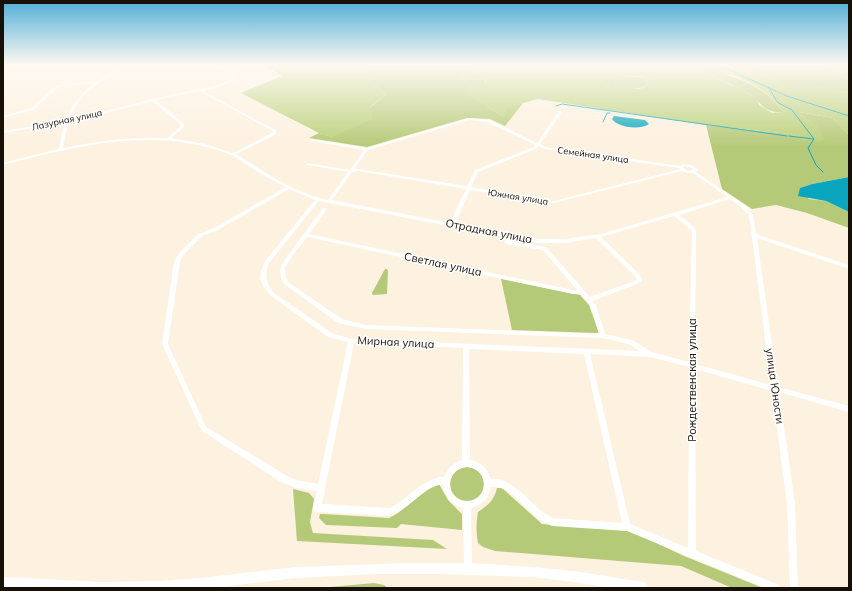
<svg xmlns="http://www.w3.org/2000/svg" width="852" height="591" font-family="Mulish,sans-serif">
<style>
.green{fill:#b5ca78}
.forest{fill:#b9d079;fill-rule:evenodd}
.water{fill:#0aa5be}
.lines{fill:none;stroke-linecap:round;stroke-linejoin:round}
.stream{stroke:#0aa5be;stroke-width:1}
.minor{fill:#fff;fill-rule:evenodd}
.tertiary{fill:#fff;fill-rule:evenodd}
.labels{text-anchor:middle;stroke-width:3;stroke-linejoin:round;paint-order:stroke}
.far-street-label{font-size:9px;fill:#171007;stroke:#fff}
.street-label{font-size:11px;fill:#171007;stroke:#fff}
</style>
<rect width="100%" height="100%" fill="#fdf1e0"/>
<g class="green">
<path d="M360,64H489L493,69L491,70L468,73L459,78L464,80L485,79L487,107L504,117V108L523,103L505,126L490,119L467,118L367,147L309,138L319,133L332,137L386,95L355,65Z"/>
<path d="M677,64C686,64 697,62 705,64C712,66 716,71 722,73C746,81 768,89 783,112C771,113 764,109 757,100C753,95 744,91 738,88C719,78 698,70 677,64Z"/>
<path d="M730,64H825L849,81V91L840,92L820,87H795Z"/>
<path d="M607,70C621,79 637,75 654,79L645,80L648,84C638,91 632,89 622,84L616,88H611L603,81L606,78Z"/>
<path d="M799,112L833,118L849,135V177L812,184L800,188L809,199L826,201L849,212V228L807,213L776,205L752,209L722,189L706,125L790,134L806,140Z"/>
<path d="M385,269H387L388,271L387,294L373,295L372,293Z"/>
<path d="M501,279L580,295L589,305L599,332L597,333L512,330Z"/>
<circle cx="467" cy="484" r="17"/>
<path d="M439,484L448,500L462,514V530L401,524L397,528L326,525L319,518L320,514H323L389,518L398,513L433,485Z"/>
<path d="M497,488H502L542,524L631,531L684,556L763,588H732L681,566L495,551L483,547L478,543C476,532 476,523 478,512C488,505 494,501 497,488Z"/>
<path d="M293,489L309,493L314,499L310,522L313,533L433,540L447,549L297,541Z"/>
<path d="M374,583L384,585L388,588H319Z"/>
</g>
<g class="forest">
<path d="M263,64H360L355,65L386,95L370,107L373,119L332,137L319,133L241,93L282,76Z"/>
<path d="M489,64H677L700,70L733,86L737,84L741,87L739,88L757,99L759,105L772,113L783,112C772,93 752,83 733,75C729,74 724,74 720,73C714,70 710,66 704,64H730L795,87H820L840,92L849,91V135L833,118L800,112L817,126L825,140L819,142L806,140L790,134L706,125L538,99L505,108L508,115L504,117L467,95L468,86L486,83L485,79L464,80L459,78L468,73L491,70L493,69ZM608,70C622,80 636,73 652,79L644,80L648,84C636,94 634,87 623,84C620,83 615,84 612,85L615,88H611L603,81L606,78H611Z"/>
<path d="M825,64H849V81Z"/>
</g>
<g class="water">
<path d="M614,116L645,120L649,124C641,130 618,128 612,119Z"/>
<path d="M849,177V212L826,201L798,196L800,188L812,184Z"/>
</g>
<g class="lines">
<g class="stream">
<path d="M716,64L787,96L849,116"/>
<path d="M769,87L777,102L792,110L814,139L808,148L816,165L823,172"/>
<path d="M556,106L562,104L787,136"/>
<path d="M603,122L607,113H610"/>
<path d="M789,136L813,139"/>
</g>
<path class="minor" d="M111,64L223,67L234,70L238,76C228,86 215,88 203,91L277,131L275,135L236,154C243,158 248,162 255,166C276,180 303,195 328,200L348,172L308,165H307V163L350,170L364,150L312,141L310,140L311,139L367,148L469,118L490,120L537,143L559,111H560L562,112L540,144L546,147L680,166C687,163 694,165 698,170L696,172L746,206L753,215L756,234L849,265V269L757,238L778,387L849,406V412L779,392L795,504L798,588H790L787,504L772,391L695,369L696,551L779,585L780,588H765L627,531L552,526C546,523 540,521 535,516C522,506 510,485 491,487C489,498 482,505 471,508L472,569L471,572L468,573L465,572L464,569L463,508C451,505 444,497 443,484C428,486 418,498 407,506C402,510 396,513 390,516L317,512L314,511L313,508L317,491L296,488L281,482L202,431L162,344L174,262L179,253L198,234L212,229L286,187C274,181 262,175 251,168C244,163 238,158 231,155C156,125 77,146 3,165V163L59,149L64,123L3,133V131L65,121C71,105 81,94 94,83L59,87L33,110L3,118V116L31,108L57,85L97,81L123,65H112ZM127,65L223,69L232,72L234,76L231,79L219,85L153,99L69,120C80,91 102,81 127,65ZM199,91L273,131L272,133L233,153L205,144L171,138L183,128L184,124L156,100ZM152,101L180,124V127L167,138C131,137 98,141 63,148L68,123ZM469,120L488,122L535,145L534,147L475,170L467,186L358,169H354L368,150ZM538,146L545,149L680,168V169L554,201L471,187L478,172L536,149ZM685,166L692,168L693,170C690,172 686,171 683,167ZM358,171L466,189L450,223L332,200L352,172ZM682,171L687,173H693L727,197L601,234L565,239H538L455,224L470,190L554,203ZM289,189L315,200L265,261L261,271L260,279L263,286L270,295L328,337L348,342L318,484L296,480L287,476L206,427L168,344L180,262L183,255L202,236L216,231ZM730,199L742,208L749,215L771,385L695,364L696,232L695,228L679,215ZM319,201L538,243H565L596,238L635,276L637,280L590,297L547,248L545,247L506,240L504,242L506,244L543,250L577,290H573L309,234L327,209L325,208H323L283,262L280,271L281,278L284,284L338,323L366,329L603,338L628,344L640,351L351,339L332,333L274,293C266,283 264,275 269,263ZM674,216L691,230L692,232L689,362L652,352L632,340L605,334L596,305L592,301L640,283L643,280L639,274L601,237ZM307,237L573,294L580,293L590,306L599,334L366,325L342,319L288,282C286,278 285,274 285,269C287,261 301,245 307,237ZM354,343L463,348L462,460C453,463 448,468 444,477H439L429,481L421,485L401,501L390,508L322,504ZM469,349L584,354L622,523L552,518L541,511L522,493L509,483L499,479H491C487,468 481,462 470,460ZM590,354L650,357L689,367L688,548L630,524ZM467,467C490,469 489,501 467,501C445,501 444,469 467,467Z"/>
<path class="tertiary" d="M408,563H471L533,567L574,571L643,582L647,584L649,588H611L574,582L533,577L440,574H377L296,578L211,588L3,587V577L102,582L161,581L200,578L296,567Z"/>
</g>
<linearGradient id="sky" x2="0" y2="1"><stop stop-color="#4faed7"/><stop offset="0.44" stop-color="#fef9f1"/><stop offset="1" stop-color="#fef9f1" stop-opacity="0"/></linearGradient>
<rect width="852" height="147" fill="url(#sky)"/>
<g class="labels">
<g class="far-street-label">
<text transform="translate(67 120) rotate(-12)" y="3">Лазурная улица</text>
<text transform="translate(593 155) rotate(8)" y="3">Семейная улица</text>
<text transform="translate(518 197) rotate(9)" y="3">Южная улица</text>
</g>
<g class="street-label">
<text transform="translate(489 231) rotate(11)" y="4">Отрадная улица</text>
<text transform="translate(443 264) rotate(12)" y="4">Светлая улица</text>
<text transform="translate(396 342) rotate(3)" y="4">Мирная улица</text>
<text transform="translate(692 380) rotate(-90)" y="4">Рождественская улица</text>
<text transform="translate(775 386) rotate(82)" y="4">улица Юности</text>
</g>
</g>
<rect width="852" height="591" fill="none" stroke="#171007" stroke-width="8"/>
</svg>
